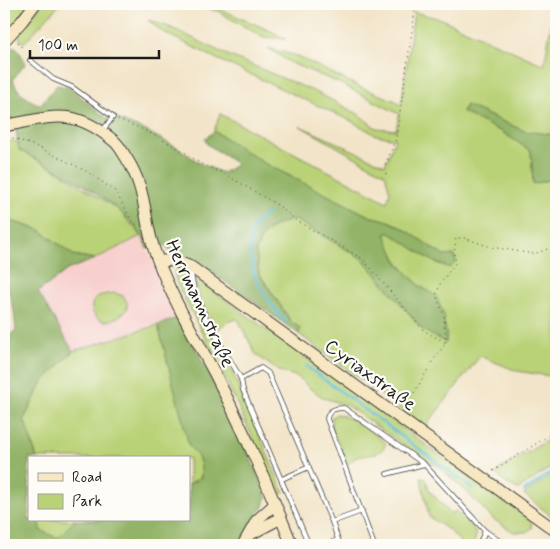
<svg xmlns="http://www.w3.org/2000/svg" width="560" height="549" font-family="Mynerve,sans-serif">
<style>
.built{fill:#f7d0cd}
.green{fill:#bad277;stroke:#6b774a}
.forest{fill:#93b468;stroke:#586842}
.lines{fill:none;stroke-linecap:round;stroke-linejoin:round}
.stream{stroke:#55b8d3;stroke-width:2.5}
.lane-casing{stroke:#3c3a36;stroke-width:5.5}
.secondary-casing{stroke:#3c3a36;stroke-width:13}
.path{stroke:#3c3a36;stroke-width:1;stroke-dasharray:1 4;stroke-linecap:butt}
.lane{stroke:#fff;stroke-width:4}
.secondary{stroke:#f7e8c3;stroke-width:11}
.labels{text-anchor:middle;stroke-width:4.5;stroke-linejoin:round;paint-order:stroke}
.street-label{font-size:19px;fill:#1c1c1c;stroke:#fdfcf7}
</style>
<rect width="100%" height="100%" fill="#fdfcf7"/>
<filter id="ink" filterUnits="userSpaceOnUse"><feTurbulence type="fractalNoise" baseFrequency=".02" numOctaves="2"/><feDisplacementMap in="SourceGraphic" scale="10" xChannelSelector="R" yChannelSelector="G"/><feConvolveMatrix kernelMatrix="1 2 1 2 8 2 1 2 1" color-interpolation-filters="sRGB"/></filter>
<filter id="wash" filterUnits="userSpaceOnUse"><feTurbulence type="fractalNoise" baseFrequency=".0096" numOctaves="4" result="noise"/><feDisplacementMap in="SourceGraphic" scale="20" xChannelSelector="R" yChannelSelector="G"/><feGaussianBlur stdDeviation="1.12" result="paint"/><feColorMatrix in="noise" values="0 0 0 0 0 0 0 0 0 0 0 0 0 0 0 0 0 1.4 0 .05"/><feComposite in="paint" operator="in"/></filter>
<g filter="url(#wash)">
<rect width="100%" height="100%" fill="#f2e4c8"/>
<path class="built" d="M141,236L163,285L179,317L73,351L38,292L67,270L95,259Z"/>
<g class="green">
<path d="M8,4H30L4,36V9Z"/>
<path d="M42,4H60L24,43L20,40L19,34Z"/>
<path d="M202,4H208L273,32L285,39L263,37L219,12L199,5Z"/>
<path d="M555,4L556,135L524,131L466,105L462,111L502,132L531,151L533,184L556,178V377L517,371L480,356L425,427L299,334L300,328L292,323L259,273L256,251L262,236L274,226L294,219L363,259L423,330L446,343L447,334L436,297C413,282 392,261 385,233H390L434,262L454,255L444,256C422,242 397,219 371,217L264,163L214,131L220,114L387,202L390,192L385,174L300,126L385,165L395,139L376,135L351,121L217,59L161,31L148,20L172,28L223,53L318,93L358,114L376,128L396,130L399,114L341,84L291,63L268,48L297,56L360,87L396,101L401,106L414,12L441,19L544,65Z"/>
<path d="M4,140L18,142L19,150L56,170L119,210L141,236L95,259L73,255L40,230L4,219Z"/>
<path d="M178,268L184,273L211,332L228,362L284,493L279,494L271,478L221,369L177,284L174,272Z"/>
<path d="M197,279L531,521L532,528L526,532H514L493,519L468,493L439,467L425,460L346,405L324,398L308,387L298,377L279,371L256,355L239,321L236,319L225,323L217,331L200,298L195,281Z"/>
<path d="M115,293L123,296L127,302V309C100,339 81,304 99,296C103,294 110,294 115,293Z"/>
<path d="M158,325L170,372L198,456L202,469L201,477L189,484V458H37L24,419L42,383L73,351Z"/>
<path d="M337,414C355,418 371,433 386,443C382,456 368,454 357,457C353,459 350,462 347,465L331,426L332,417Z"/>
<path d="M556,435V464L519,489C511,487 502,481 496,474L500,469Z"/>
<path d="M556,472V520L524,494Z"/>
<path d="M421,478L426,479L429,490L451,514L456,511L473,527L476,536L473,545H463L449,530L429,517Z"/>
<path d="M39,520H75L57,538L39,530Z"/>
</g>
<g class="forest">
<path d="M12,46L17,48L26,63L13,79C17,93 27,99 40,105L57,85L70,88L106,118L113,117L144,130L180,149L201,164L223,173L237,164L207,144L205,139L214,131L264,163L371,217C397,219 422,242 444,256L454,255L456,262L450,268L434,262L390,233L385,234L397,262L419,286L436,296L444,315L446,343L423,330L363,259L294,219L274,226L262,236L256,251L259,274L292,323L300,328L299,334L195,260L172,253L164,244L147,249C145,245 144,239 141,235C117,198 57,170 19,150L14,119L4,120V51Z"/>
<path d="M466,105L524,131L556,135V178L533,184L531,151L502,132L462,112Z"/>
<path d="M4,219L40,230L73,255L95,259L67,270L38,292L73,351L42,383L24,419L37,458H29V520H39L40,530L57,538L75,520H189V484L201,477C202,462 199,456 189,446L158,325L179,317C210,376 242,435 267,497L264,505L238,545H4V340L16,330L14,311L4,275Z"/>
</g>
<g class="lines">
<g class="stream">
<path d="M267,213C263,217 258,220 255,224C251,230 250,239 250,246C249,276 267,301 286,322"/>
<path d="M306,366L472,488"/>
<path d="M524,491L556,469"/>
</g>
</g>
</g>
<g filter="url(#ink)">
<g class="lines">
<defs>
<g id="lane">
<path d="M30,60L53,79L72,87L113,117L103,130"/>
<path d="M191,269C191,302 225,350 241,379L261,368L268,373L332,522"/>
<path d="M241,379L243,390L309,545"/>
<path d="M387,474L424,464L485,531L505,545"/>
<path d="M282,479L309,467"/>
<path d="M447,544V545"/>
<path d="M324,545L338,540"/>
<path d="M340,545L332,522L362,511"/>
<path d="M374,545L327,419C328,410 335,408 344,408L424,464"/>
<path d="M479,545L485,531"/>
</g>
<g id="secondary">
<path d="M4,41L22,21L35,4"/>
<path d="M4,126C52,117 72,106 114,141C120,146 123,153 127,159C145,188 143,208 151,239C163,284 194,334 216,376C244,431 269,488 292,545"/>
<path d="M159,262C171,258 180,263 191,267L556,531"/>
<path d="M249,535L281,518"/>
<path d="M243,545L257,520L275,504"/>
</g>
</defs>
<use href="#lane" class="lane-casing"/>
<use href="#secondary" class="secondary-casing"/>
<g class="path">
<path d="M18,42L26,54"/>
<path d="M118,119L144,130L180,149L201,164L223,173L279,206L294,219L363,259L423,330L446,343"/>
<path d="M8,136L40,148L86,171L115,191L132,221L138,226"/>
<path d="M386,174L385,165L396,139L416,4"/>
<path d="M404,410L434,359L446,343L444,315L436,296L440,284L456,262L454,255L456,238H464L491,247L534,254L556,246"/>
<path d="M493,471L556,431"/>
<path d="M4,535L12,545"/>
</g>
<use href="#lane" class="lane"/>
<use href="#secondary" class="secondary"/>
</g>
</g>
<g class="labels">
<g class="street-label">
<text transform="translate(201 303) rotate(65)" y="7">Herrmannstraße</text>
<text transform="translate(371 374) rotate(36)" y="7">Cyriaxstraße</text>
</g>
</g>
<rect width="560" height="549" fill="none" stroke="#fdfcf7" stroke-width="20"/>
<rect x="28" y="456" width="162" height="65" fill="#fdfcf7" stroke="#a3a29f"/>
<rect x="38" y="473" width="25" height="8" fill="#f7e8c3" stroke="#a3a29f"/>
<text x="72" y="482" font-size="15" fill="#1c1c1c">Road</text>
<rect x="38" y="494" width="25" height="15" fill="#bad277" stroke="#a3a29f"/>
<text x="72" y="506" font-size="15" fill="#1c1c1c">Park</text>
<path d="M30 50v8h129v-8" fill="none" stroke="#1c1c1c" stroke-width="2.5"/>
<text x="38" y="50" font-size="15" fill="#1c1c1c" stroke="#fdfcf7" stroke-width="4" paint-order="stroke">100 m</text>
</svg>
